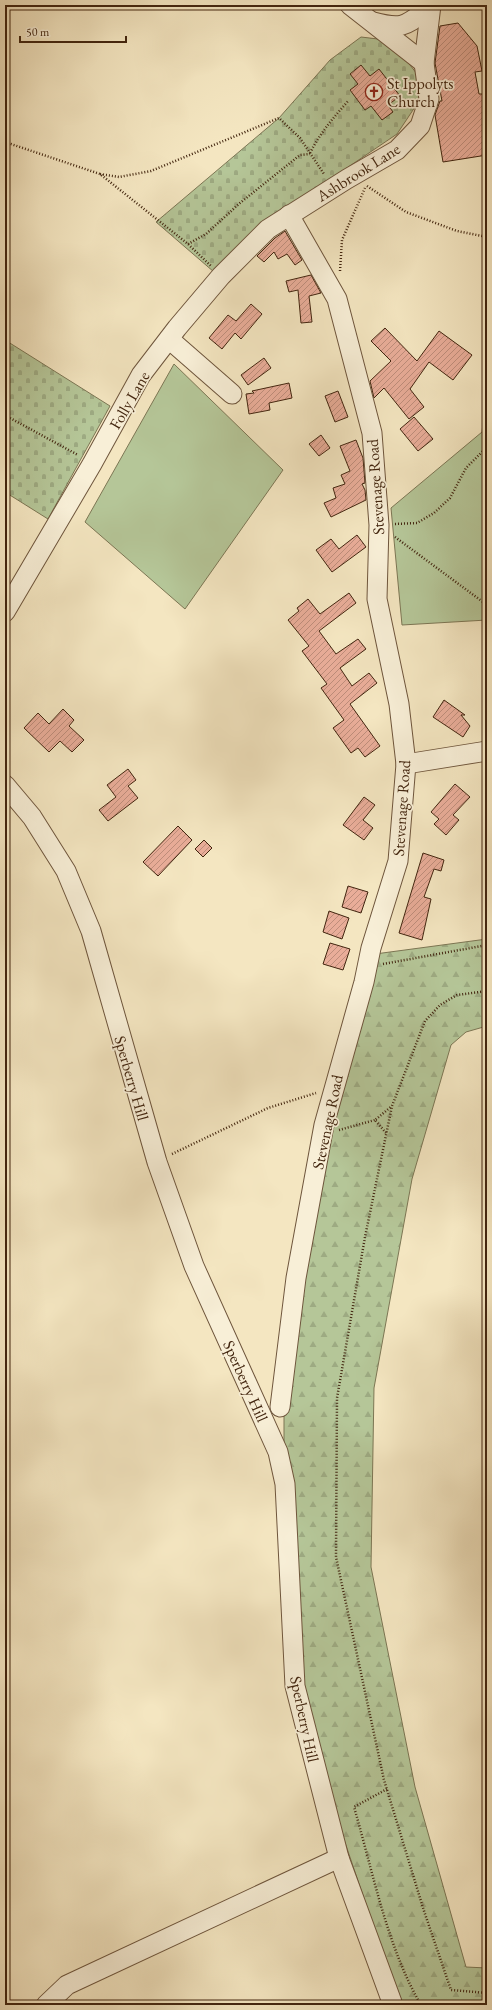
<svg xmlns="http://www.w3.org/2000/svg" width="492" height="2010" font-family="'EB Garamond',serif">
<style>
.forest{fill:url(#forest-firs);stroke:#7c7654}
.cemetery{fill:url(#cemetery-stones);stroke:#7c7654}
.green{fill:#b5c698;stroke:#7c7654}
.building{fill:url(#building-hatch);stroke:#42250f}
.lines{fill:none;stroke-linecap:round;stroke-linejoin:round}
.minor-casing{stroke:#6e553c;stroke-width:21}
.path{stroke:#42250f;stroke-width:2.5;stroke-dasharray:1 2;stroke-linecap:butt}
.minor{stroke:#f8efd7;stroke-width:19}
.labels{text-anchor:middle;stroke-width:3.5;stroke-linejoin:round;paint-order:stroke}
.poi-label{font-size:16px;fill:#42250f;stroke:#f8efd7;text-anchor:start}
.street-label{font-size:16px;fill:#42250f;stroke:#f8efd7}
</style>
<defs>
<pattern id="forest-firs" width="22" height="20" patternUnits="userSpaceOnUse"><rect width="22" height="20" fill="#b5c698"/><path d="M5 1l3.5 6h-7zM16 11l3.5 6h-7z" fill="#9daa82"/></pattern>
<pattern id="cemetery-stones" width="16" height="16" patternUnits="userSpaceOnUse"><rect width="16" height="16" fill="#b5c698"/><path d="M2 7V4a2 2 0 0 1 4 0v3zM10 15v-3a2 2 0 0 1 4 0v3z" fill="#9daa82"/></pattern>
<pattern id="building-hatch" width="6" height="6" patternUnits="userSpaceOnUse"><rect width="6" height="6" fill="#e9ad99"/><path d="M-1 1l2-2M0 6l6-6M5 7l2-2" fill="none" stroke="#be8d7b"/></pattern>
</defs>
<rect width="100%" height="100%" fill="#f4e6c1"/>
<filter id="stains"><feTurbulence type="fractalNoise" baseFrequency=".005" numOctaves="4"/><feColorMatrix values="0 0 0 0 .2 0 0 0 0 .09 0 0 0 0 .02 0 0 0 .5 -.17"/></filter>
<radialGradient id="worn" r=".72"><stop offset=".6" stop-color="#630" stop-opacity="0"/><stop offset="1" stop-color="#630" stop-opacity=".3"/></radialGradient>
<path class="forest" d="M487,939V1026L466,1032L451,1045L412,1179L374,1388L371,1567L415,1787L466,1967L487,1968V2005H403L391,1978L337,1819L302,1683L284,1452V1413L301,1279L328,1139L375,954Z"/>
<g class="cemetery">
<path d="M361,37L378,39L403,56L417,74L420,94L415,107L397,134L329,180L214,272L156,222L279,118L330,60Z"/>
<path d="M5,340L110,406L48,519L5,492Z"/>
</g>
<g class="green">
<path d="M174,364L283,470L185,609L85,522Z"/>
<path d="M487,388V620L402,625L391,508L482,432Z"/>
</g>
<g class="building">
<path d="M458,23L477,46L482,71L475,72L479,94H483L487,118V155L443,162L435,115L440,101H442L435,63L440,26Z"/>
<path d="M361,65L370,76L379,69L400,96L388,105L393,112L382,120L371,106L365,110L350,90L358,84L350,74Z"/>
<path d="M285,231L302,260L295,265L287,254L278,259L274,252L264,262L257,256L275,238Z"/>
<path d="M311,275L321,293L309,296L312,322L301,323L298,290L289,292L286,281Z"/>
<path d="M251,304L262,314L241,339L235,333L222,349L209,338L228,315L236,321Z"/>
<path d="M385,328L417,361L439,331L472,355L453,380L429,362L410,389L424,407L409,419L384,388L374,398L370,381L391,361L371,341Z"/>
<path d="M264,358L271,368L248,385L241,375Z"/>
<path d="M289,383L292,398L269,403L270,410L249,414L246,394L254,393L252,391Z"/>
<path d="M338,391L348,417L335,422L325,396Z"/>
<path d="M414,417L433,439L418,451L400,429Z"/>
<path d="M321,435L330,448L319,456L309,444Z"/>
<path d="M356,440L363,458L365,483L362,484L365,490L366,500L331,517L324,503L336,498L333,488L345,484L341,475L350,471L340,446Z"/>
<path d="M357,535L366,547L332,572L316,550L331,539L339,549Z"/>
<path d="M349,593L356,603L319,631L336,654L358,639L366,649L340,668L352,686L369,673L377,683L350,704L380,746L365,757L358,748L351,753L333,728L344,720L321,688L327,684L302,651L309,646L288,620L299,611L297,608L308,599L320,614Z"/>
<path d="M444,700L465,715H461L470,726L463,737L433,717Z"/>
<path d="M63,709L74,720L69,726L84,740L72,752L60,741L49,752L24,728L38,713L49,724Z"/>
<path d="M128,769L136,780L128,786L138,798L108,821L99,810L116,797L107,785Z"/>
<path d="M455,784L470,797L453,815L459,820L446,835L434,824L439,819L431,812Z"/>
<path d="M364,797L375,805L363,820L373,828L364,840L343,825Z"/>
<path d="M178,826L192,840L158,876L143,862Z"/>
<path d="M204,840L212,848L203,857L195,849Z"/>
<path d="M423,853L444,860L441,871L434,869L424,897L431,899L422,940L399,933Z"/>
<path d="M348,886L368,892L361,913L342,907Z"/>
<path d="M329,911L349,918L342,939L323,932Z"/>
<path d="M330,943L350,949L343,970L323,964Z"/>
</g>
<g class="lines">
<defs>
<g id="minor">
<path d="M350,5L424,63"/>
<path d="M373,22C403,30 405,26 429,8"/>
<path d="M169,339L232,394"/>
<path d="M5,612L92,464L141,375L177,328L221,276L268,229L347,179L397,150L420,126L429,99L424,63L431,5"/>
<path d="M406,764L487,751"/>
<path d="M5,785L32,817L66,871L91,931L157,1162L194,1266L278,1452L285,1484L295,1686L339,1858L393,2005"/>
<path d="M280,1407L296,1278L324,1125L364,982L371,948L398,861L406,764L399,704L377,599L379,525L372,433L337,299L289,215"/>
<path d="M46,2005L67,1985L339,1858"/>
</g>
</defs>
<use href="#minor" class="minor-casing"/>
<g class="path">
<path d="M5,142L100,174L188,244L211,266"/>
<path d="M310,153C320,133 334,117 349,100"/>
<path d="M100,174L119,177L151,171L279,118L300,138L324,174"/>
<path d="M367,186L406,212L457,231L487,237"/>
<path d="M188,244L206,234L240,203L300,155L310,154"/>
<path d="M340,271L342,240L365,188"/>
<path d="M10,418L78,455"/>
<path d="M395,524L417,523L434,513L450,498L466,468L487,447"/>
<path d="M395,537L487,605"/>
<path d="M383,964L487,945"/>
<path d="M487,991L457,995L440,1005L425,1021L392,1106L365,1237L337,1398L336,1557L384,1780L424,1911L451,1990L487,1993"/>
<path d="M339,1130L375,1120"/>
<path d="M386,1133L375,1120L392,1106"/>
<path d="M172,1154L268,1108L316,1093"/>
<path d="M387,1789L354,1807C373,1872 387,1947 421,2005"/>
</g>
<use href="#minor" class="minor"/>
</g>
<defs>
<symbol id="church-ring" viewBox="-11 -11 22 22"><circle r="9.5" fill="#f8efd7" stroke="#8f2418" stroke-width="1.5"/><path d="M-1.2-6h2.4v3.5h3.3v2.4h-3.3V6h-2.4V-.1h-3.3v-2.4h3.3Z" fill="#8f2418"/></symbol>
</defs>
<g fill-rule="evenodd">
<use href="#church-ring" x="364" y="82" width="20" height="20"/>
</g>
<g class="labels">
<g class="poi-label">
<text x="387" y="89">St Ippolyts<tspan x="387" dy="18">Church</tspan></text>
</g>
<g class="street-label">
<text transform="translate(358 172) rotate(-32)" y="6">Ashbrook Lane</text>
<text transform="translate(129 400) rotate(-60)" y="6">Folly Lane</text>
<text transform="translate(375 487) rotate(-94)" y="6">Stevenage Road</text>
<text transform="translate(401 808) rotate(-86)" y="6">Stevenage Road</text>
<text transform="translate(132 1078) rotate(74)" y="6">Sperberry Hill</text>
<text transform="translate(327 1122) rotate(-78)" y="6">Stevenage Road</text>
<text transform="translate(246 1381) rotate(66)" y="6">Sperberry Hill</text>
<text transform="translate(305 1719) rotate(78)" y="6">Sperberry Hill</text>
</g>
</g>
<rect width="492" height="2010" fill="none" stroke="#f4e6c1" stroke-width="20"/>
<rect x="6" y="6" width="480" height="1998" fill="none" stroke="#42250f" stroke-width="2"/>
<rect x="10" y="10" width="472" height="1990" fill="none" stroke="#42250f"/>
<path d="M20 36v6h106v-6" fill="none" stroke="#42250f" stroke-width="2"/>
<text x="26" y="36" font-size="12" fill="#42250f" stroke="#f8efd7" stroke-width="3" paint-order="stroke">50 m</text>
<rect width="100%" height="100%" filter="url(#stains)"/>
<rect width="100%" height="100%" fill="url(#worn)"/>
</svg>
